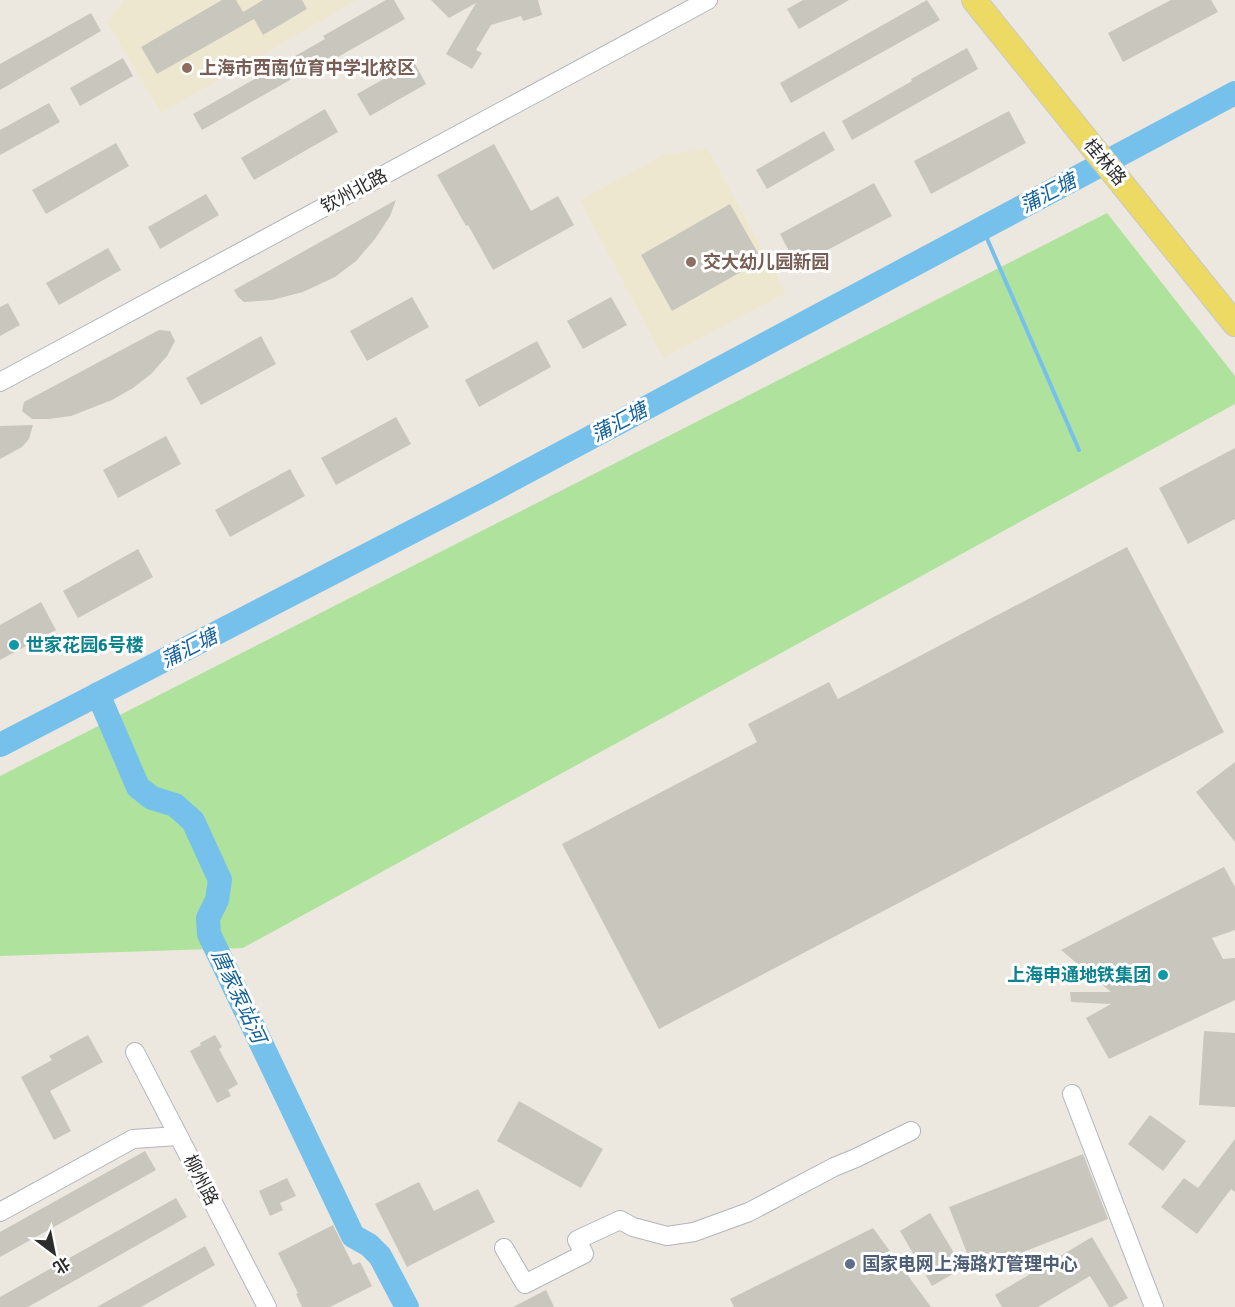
<svg xmlns="http://www.w3.org/2000/svg" width="1235" height="1307" font-family="Signika,'Noto Sans SC',sans-serif">
<style>
.education{fill:#eee7cf}
.green{fill:#aee29d}
.lines{fill:none;stroke-linecap:round;stroke-linejoin:round}
.stream{stroke:#76c1ec;stroke-width:4}
.river{stroke:#76c1ec;stroke-width:24}
.building{fill:#c9c6bd}
.minor-casing{stroke:#b2b4bf;stroke-width:20}
.major-casing{stroke:#c8c8c8;stroke-width:26}
.minor{stroke:#fff;stroke-width:18}
.major{stroke:#edda64;stroke-width:24}
.education-dot{fill:#8d6e63;stroke:#fff;stroke-width:2}
.culture-dot{fill:#0f9aa8;stroke:#fff;stroke-width:2}
.service-dot{fill:#5c6f8a;stroke:#fff;stroke-width:2}
.labels{text-anchor:middle;stroke-width:6;stroke-linejoin:round;paint-order:stroke}
.education-label{font-size:18px;font-weight:bold;fill:#785e54;stroke:#fff;text-anchor:start}
.street-label{font-size:18px;fill:#2c2c2c;stroke:#fff}
.culture-label{font-size:18px;font-weight:bold;fill:#0d838f;stroke:#fff;text-anchor:start}
.service-label{font-size:18px;font-weight:bold;fill:#4e5e75;stroke:#fff;text-anchor:start}
.water-label{font-size:20px;font-style:italic;fill:#115f9b;stroke:#fff}
</style>
<rect width="100%" height="100%" fill="#ede8df"/>
<g class="education">
<path d="M124,0H357L161,113L107,22Z"/>
<path d="M708,149L786,293L663,358L580,200L663,155Z"/>
</g>
<path class="green" d="M1107,213L1235,376V404L243,948L0,956V776Z"/>
<g class="lines">
<path class="stream" d="M982,227L1079,450"/>
<g class="river">
<path d="M98,694L138,787L152,798L175,805L193,821L210,858L220,880L217,900L208,918L209,934L353,1236L369,1245L380,1256L407,1307"/>
<path d="M0,745L485,494L1235,93"/>
</g>
</g>
<g class="building">
<path d="M222,0H236L243,12L263,0H302L307,9L263,35L254,19L157,74L141,47Z"/>
<path d="M386,0H394L405,19L336,58L334,55L202,130L193,114L325,39L323,36Z"/>
<path d="M431,0H538L542,15L523,21L521,16L491,25L476,50L482,53L472,69L446,54L476,3L449,18Z"/>
<path d="M803,0H849L799,29L787,9Z"/>
<path d="M927,0L940,20L791,103L780,83Z"/>
<path d="M1171,0H1211L1218,12L1123,62L1108,33Z"/>
<path d="M91,13L101,31L0,90V64Z"/>
<path d="M967,48L978,69L852,140L842,121L912,81L911,79Z"/>
<path d="M123,58L133,76L80,106L70,88Z"/>
<path d="M414,62L426,84L370,116L357,94Z"/>
<path d="M49,103L60,122L0,155V130Z"/>
<path d="M325,109L338,132L254,180L241,158Z"/>
<path d="M1009,111L1026,143L931,194L914,161Z"/>
<path d="M824,131L835,150L767,189L756,170Z"/>
<path d="M116,143L129,166L46,214L32,190Z"/>
<path d="M494,144L531,211L558,196L574,225L493,270L468,225L466,226L437,175Z"/>
<path d="M874,183L892,216L797,266L780,234Z"/>
<path d="M206,194L219,215L160,249L148,227Z"/>
<path d="M396,200L390,216L375,239L356,261L335,277L303,292L272,300L244,302L238,297L234,290Z"/>
<path d="M730,204L762,260L672,311L641,255Z"/>
<path d="M108,248L121,270L59,305L46,283Z"/>
<path d="M412,297L429,327L367,361L350,331Z"/>
<path d="M611,297L627,325L583,349L567,321Z"/>
<path d="M8,303L20,325L0,336V307Z"/>
<path d="M159,330L170,331L175,341L167,356L151,374L133,388L112,400L71,416L49,419H32L22,411L24,402Z"/>
<path d="M261,336L276,364L201,405L186,378Z"/>
<path d="M537,341L551,367L479,407L465,380Z"/>
<path d="M396,417L411,444L336,485L321,458Z"/>
<path d="M33,425L29,439L22,447L0,459V426Z"/>
<path d="M166,436L181,464L118,498L103,470Z"/>
<path d="M1235,448V519L1188,544L1159,488Z"/>
<path d="M290,469L305,496L230,537L215,510Z"/>
<path d="M1127,547L1224,732L659,1029L562,844L757,742L748,724L829,682L838,699Z"/>
<path d="M138,549L153,577L78,618L63,591Z"/>
<path d="M41,602L56,630L0,660V625Z"/>
<path d="M1235,762V842L1196,792Z"/>
<path d="M1224,867L1235,887V930L1212,938L1223,959L1235,958V1000L1109,1059L1086,1018L1111,1004L1071,1002L1070,992H1111L1061,950Z"/>
<path d="M1204,1031L1235,1033V1107L1199,1105Z"/>
<path d="M88,1035L103,1062L50,1091L71,1131L54,1140L21,1077L52,1060L49,1056Z"/>
<path d="M215,1035L222,1047L219,1049L238,1084L228,1090L231,1096L217,1103L190,1051L201,1045L200,1043Z"/>
<path d="M519,1101L603,1149L581,1188L497,1141Z"/>
<path d="M1150,1115L1186,1141L1163,1171L1128,1144Z"/>
<path d="M1235,1139V1192L1231,1189L1197,1234L1161,1207L1184,1178L1198,1188Z"/>
<path d="M145,1151L156,1170L0,1257V1232Z"/>
<path d="M1083,1154L1108,1219L974,1271L949,1207Z"/>
<path d="M287,1178L296,1196L280,1203L283,1210L270,1216L259,1191Z"/>
<path d="M419,1182L434,1211L478,1189L495,1222L407,1267L375,1204Z"/>
<path d="M176,1198L187,1217L28,1307H0V1297Z"/>
<path d="M930,1213L963,1268L932,1286L900,1231Z"/>
<path d="M333,1225L353,1265L360,1262L372,1286L330,1307H302L296,1294L298,1293L278,1253Z"/>
<path d="M873,1228L931,1307H734L730,1299Z"/>
<path d="M1092,1237L1128,1298L1112,1307H1109L1090,1276L1038,1307H1002L995,1295Z"/>
<path d="M205,1246L215,1265L141,1307H97Z"/>
<path d="M546,1290L554,1307H513Z"/>
</g>
<g class="lines">
<defs>
<g id="minor">
<path d="M0,382L708,0"/>
<path d="M135,1052L267,1307"/>
<path d="M1072,1094L1154,1307"/>
<path d="M0,1212L133,1139L178,1136"/>
<path d="M504,1248L525,1284L584,1254L577,1240L620,1220L633,1227L667,1236L694,1232L749,1212L834,1167L856,1158L911,1131"/>
</g>
<path id="major" d="M974,0L1235,324"/>
</defs>
<use href="#minor" class="minor-casing"/>
<use href="#major" class="major-casing"/>
<use href="#minor" class="minor"/>
<use href="#major" class="major"/>
</g>
<g class="education-dot">
<circle cx="187" cy="68" r="6"/>
<circle cx="691" cy="262" r="6"/>
</g>
<g class="culture-dot">
<circle cx="14" cy="645" r="6"/>
<circle cx="1163" cy="975" r="6"/>
</g>
<circle class="service-dot" cx="850" cy="1264" r="6"/>
<g class="labels">
<g class="education-label">
<text x="199" y="74">上海市西南位育中学北校区</text>
<text x="703" y="268">交大幼儿园新园</text>
</g>
<g class="street-label">
<text transform="translate(1105 162) rotate(50)" y="6">桂林路</text>
<text transform="translate(354 191) rotate(-28)" y="6">钦州北路</text>
<text transform="translate(201 1180) rotate(63)" y="6">柳州路</text>
</g>
<g class="culture-label">
<text x="26" y="651">世家花园6号楼</text>
<text x="1151" y="981" text-anchor="end">上海申通地铁集团</text>
</g>
<g class="service-label">
<text x="862" y="1270">国家电网上海路灯管理中心</text>
</g>
<g class="water-label">
<text transform="translate(1048 193) rotate(-28)" y="7">蒲汇塘</text>
<text transform="translate(619 422) rotate(-28)" y="7">蒲汇塘</text>
<text transform="translate(189 648) rotate(-27)" y="7">蒲汇塘</text>
<text transform="translate(239 996) rotate(65)" y="7">唐家泵站河</text>
</g>
</g>
<g transform="translate(54 1253) rotate(148)" stroke="#ffffff" stroke-width="4.5" paint-order="stroke">
<path d="M0-4.5L10 22L0 15L-10 22Z" fill="#2c2c2c"/>
<text y="-9" font-size="16" font-weight="bold" text-anchor="middle" fill="#2c2c2c">北</text>
</g>
</svg>
